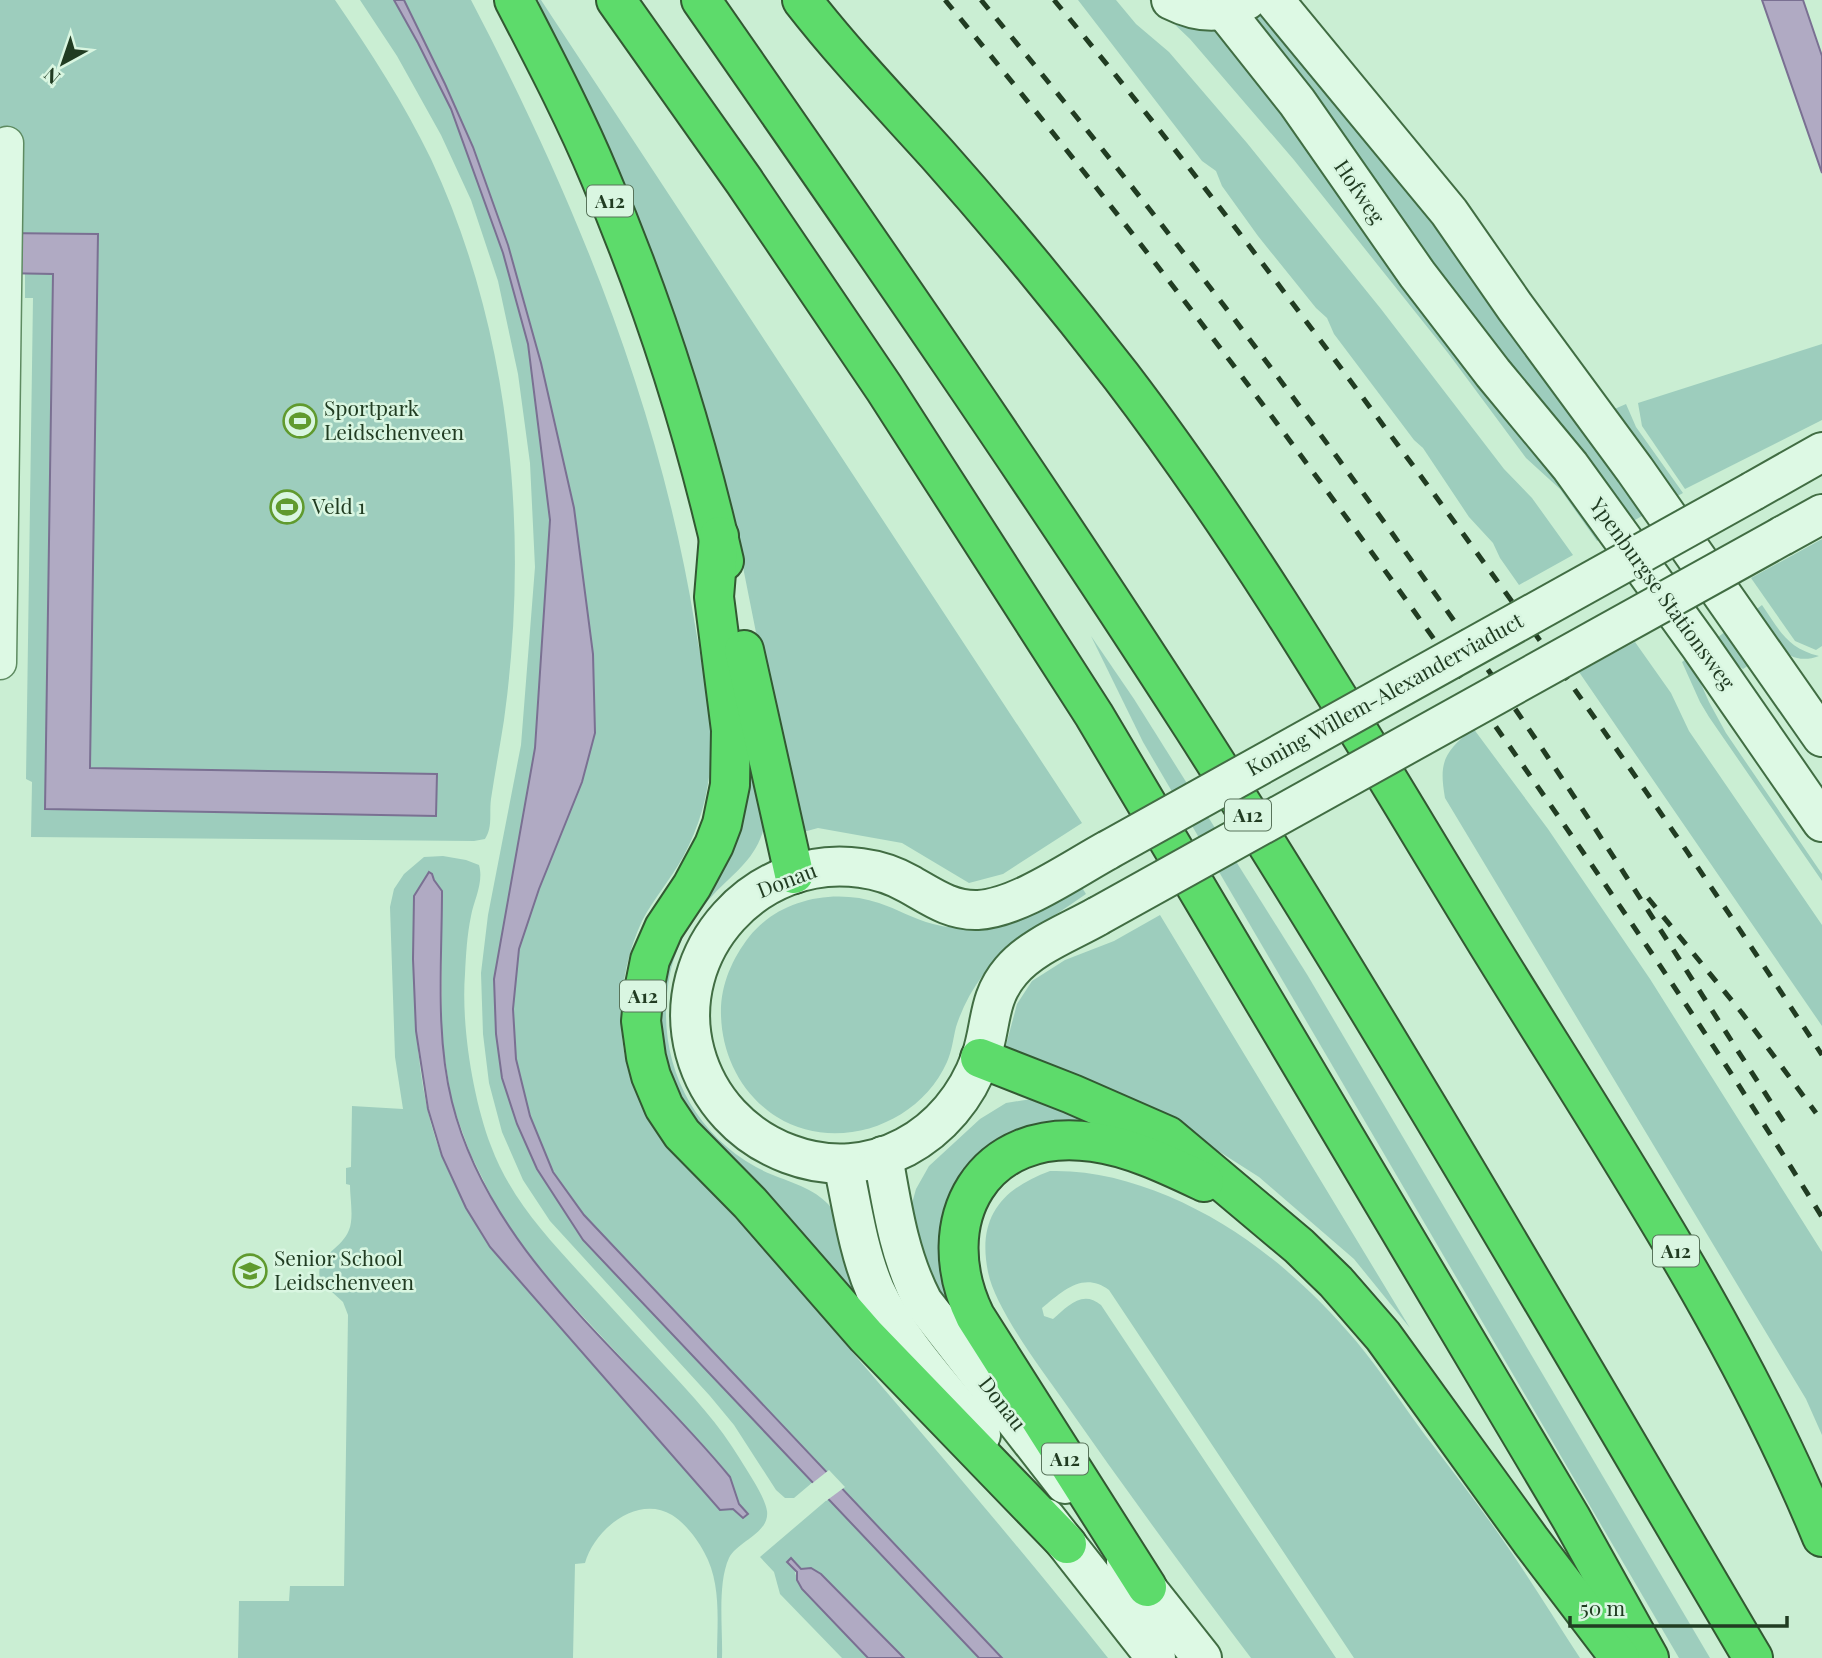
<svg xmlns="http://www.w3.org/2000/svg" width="1822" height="1658" font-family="'Playfair Display',serif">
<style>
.green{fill:#9dcdbd;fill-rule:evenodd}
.water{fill:#b0aac3;stroke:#7a7092;stroke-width:2}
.pier{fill:#caeed3}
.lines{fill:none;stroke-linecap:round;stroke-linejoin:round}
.street-casing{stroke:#5e8b61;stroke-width:35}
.secondary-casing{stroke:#416d43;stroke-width:42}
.highway-casing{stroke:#325932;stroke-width:42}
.street{stroke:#ddf9e4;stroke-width:32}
.secondary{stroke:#ddf9e4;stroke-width:38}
.highway{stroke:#5ddb6b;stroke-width:38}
.rail{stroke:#213c22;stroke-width:5;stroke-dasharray:12 12;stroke-linecap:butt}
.secondary-bridge-casing{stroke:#416d43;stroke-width:42;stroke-linecap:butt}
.secondary-bridge{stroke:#ddf9e4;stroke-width:38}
.labels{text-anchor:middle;stroke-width:5;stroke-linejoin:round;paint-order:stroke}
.shield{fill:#d9f6e1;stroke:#58745b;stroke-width:2}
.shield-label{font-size:19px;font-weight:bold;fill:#213c22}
.street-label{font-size:21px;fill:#213c22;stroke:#d9f6e1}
.poi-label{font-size:21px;fill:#213c22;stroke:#d9f6e1;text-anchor:start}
</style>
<rect width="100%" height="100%" fill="#caeed3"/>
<g class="green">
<path d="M0,0H335C370,51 404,103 431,159C511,330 530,534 504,720C500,746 495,772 491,799C489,814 493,826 485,839L474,841L31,837L32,782L26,779L33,298H25V273H53L45,809L436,774L90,769L98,235L0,233Z"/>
<path d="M360,0H394L418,43L451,109L503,253L528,344L550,520L535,748L494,979L496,1034L502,1078L517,1124L537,1169L583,1240L813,1482L794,1498H785L776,1490L734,1425L710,1396L550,1221L523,1180L502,1132L489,1083L483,1034L481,973L488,915L521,745L535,567L530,463L518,374L498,281L471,200L441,135L397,56Z"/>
<path d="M404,0H471C574,197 659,404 695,625C702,668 714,713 711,757C709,792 700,826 683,857C671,879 654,898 642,921C620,968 614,1029 631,1079C655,1150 701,1175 746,1228C867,1370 991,1511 1108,1658H1002L584,1215L553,1172L530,1116L516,1059L513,1009L519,949L539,889L582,782L595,733L593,654L574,508L541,363L508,245L445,84Z"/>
<path d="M538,0H541L1082,823L1003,874L969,883L902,843L818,828L796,834L740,552L668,310Z"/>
<path d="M1078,0H1116L1136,24L1169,52L1247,143L1381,309L1504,469L1532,498L1573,555L1519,585L1500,558L1493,543L1469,517L1423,448L1414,440L1334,334L1327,318L1316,308L1258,236L1222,186L1216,171L1202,161Z"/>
<path d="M1149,0L1224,31L1604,537L1597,541L1560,489L1526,458L1448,353L1294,160L1190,39Z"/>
<path d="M1260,8L1324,70L1649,512L1628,524L1244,20Z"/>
<path d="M1822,344V420L1685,489L1642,426L1638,403Z"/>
<path d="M1626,404L1636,427L1683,493L1672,499L1610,411Z"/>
<path d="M1822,539V646L1816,650L1795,641L1751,578Z"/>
<path d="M1762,605C1780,631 1787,648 1819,656C1785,669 1770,635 1753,612Z"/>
<path d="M1730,628L1754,662L1743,669L1725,655L1713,641Z"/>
<path d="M1091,636L1134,699L1308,976L1710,1658H1679L1143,742Z"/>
<path d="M1635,642L1671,693L1689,731L1822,925V1026L1579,672Z"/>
<path d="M1689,657L1709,702L1726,733L1822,874V881L1709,717L1700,702L1682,662Z"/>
<path d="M1473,728L1548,829L1650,979L1822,1252V1435L1806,1399L1445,798C1438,759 1446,752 1473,728Z"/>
<path d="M746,744L766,819C759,857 738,869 713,895C693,916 676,945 670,974C654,1051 686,1128 756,1167C779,1180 809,1184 827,1203C846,1222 867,1291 879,1319L695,1128L660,1058L657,989Z"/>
<path d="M443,856L466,860L479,865C484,882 474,900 471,916C467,935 466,955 465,974C461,1025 473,1099 491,1146C509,1195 544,1234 578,1271C607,1302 635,1334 664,1365C692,1395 719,1424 740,1459C748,1472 765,1497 767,1511C770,1533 738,1541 729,1558C717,1584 723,1630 722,1658H717C717,1622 722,1584 704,1552C698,1540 684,1522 672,1515C637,1494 594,1530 585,1563L575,1564L573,1658H238L239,1601H289L290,1586H344L348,1315L343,1302L321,1282C312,1256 341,1251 349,1230C354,1218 350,1198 350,1185L346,1184V1168L351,1167L352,1106L403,1109L395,1057L390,907L394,889L404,874L424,857ZM426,879L434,880L442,891V1040L452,1103L470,1153L504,1222L534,1264L712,1455L730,1477L739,1504L747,1514L733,1509L720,1510L490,1247C472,1218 455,1188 442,1157C410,1075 415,982 414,896Z"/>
<path d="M1081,886L1086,894C1055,916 1005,945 983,975C971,991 962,1008 956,1027C953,1039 952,1051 947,1062C919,1125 836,1154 777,1117C742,1095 722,1056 721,1015C720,986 732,959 749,937C779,899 834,888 879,903C897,909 914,919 933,924C952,929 972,929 991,928C1018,926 1056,899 1081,886Z"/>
<path d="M1160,915L1410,1328L1354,1259L1259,1177L1176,1124L1005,1049L1017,1004L1032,981L1065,960L1114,941Z"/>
<path d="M1031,1099L1044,1100L1147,1139L994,1150L960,1312L941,1306L909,1214L916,1189L929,1166L980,1119L1006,1103Z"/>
<path d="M1050,1171C1092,1170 1129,1180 1168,1196C1243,1228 1303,1279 1356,1341C1381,1371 1402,1404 1425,1435C1450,1468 1475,1500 1498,1533C1527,1574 1553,1617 1580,1658H1354L1109,1290C1083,1271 1063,1291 1042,1308L1044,1316L1053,1319C1067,1307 1082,1289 1101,1305L1336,1658H1251C1187,1574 1124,1487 1063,1400C1041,1369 995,1308 988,1272C977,1218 1001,1189 1050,1171Z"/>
<path d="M828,1499L979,1658H904L821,1574L802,1569L791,1559C795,1569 796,1581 802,1589L868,1658H842L780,1594L774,1572L760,1557Z"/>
</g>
<g class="water">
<path d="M394,0H404L445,84L473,147L508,245L541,363L574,508L593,654L595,733L582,782L539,889L519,949L513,1009L516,1059L530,1116L553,1172L584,1215L1002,1658H979L583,1240L537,1169L517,1124L502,1078L496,1034L494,979L535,748L550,520L528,344L503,253L451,109L418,43Z"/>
<path d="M1762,0H1803L1822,56V173Z"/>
<path d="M0,233L98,234L90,768L437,774L436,816L45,809L53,274L0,273Z"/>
<path d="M429,872L432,874L434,880L442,891C442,961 435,1034 452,1102C491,1258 633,1358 730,1477L739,1504L748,1514L743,1518L733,1509L720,1510L490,1247L466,1208L442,1156L428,1109L416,1031L413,959L414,896Z"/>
<path d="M791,1558L801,1569L811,1568L821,1574L904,1658H868L802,1589L797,1580V1572L787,1562Z"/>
</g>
<path class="pier" d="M829,1470L845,1487L826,1501L810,1485Z"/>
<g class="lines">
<defs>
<path id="street" d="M0,663L7,143"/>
<g id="secondary">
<path d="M1171,0C1197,13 1222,16 1247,0"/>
<path d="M1274,0L1449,212L1515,307L1635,470L1822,737"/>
<path d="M1224,10L1297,102L1417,274L1493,373L1570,466L1700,646L1822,822"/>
<path d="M1753,491L1822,452"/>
<path d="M1782,536L1822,514"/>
<path d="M1098,916C1070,932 1032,946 1011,971C987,999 992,1025 981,1057C953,1137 871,1185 789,1154C743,1137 708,1100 695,1052C668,951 757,853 861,868C877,870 895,876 909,884C932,897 951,911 978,910C1018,908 1073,869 1108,850"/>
<path d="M883,1156C892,1207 899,1256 923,1302L1065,1484"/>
<path d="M843,1164C852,1205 858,1251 875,1290C899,1342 945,1390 981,1435"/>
<path d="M1046,1518L1156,1658"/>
<path d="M1126,1562L1202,1658"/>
</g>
<g id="highway">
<path d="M514,0C544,58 575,117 600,177C653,301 694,429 724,561"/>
<path d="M616,0L744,181L884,388L1094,715L1571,1518L1649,1658"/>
<path d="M701,0C868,240 1035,481 1193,727C1388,1032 1569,1346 1753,1658"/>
<path d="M802,0C844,54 891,103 937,154C1001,226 1062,300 1121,376C1260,558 1374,759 1494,954C1611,1144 1737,1330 1822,1537"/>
<path d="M719,536L714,597L731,730L730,785L722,824L714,845L692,886L664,928L650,960L644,990L641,1021L646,1057L651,1076L664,1107L682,1134L750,1203L866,1336L1067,1544"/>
<path d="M744,650L794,874"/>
<path d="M980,1058L1072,1094L1168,1136L1299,1246L1336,1282L1383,1336L1531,1541L1620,1658"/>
<path d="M1147,1587L975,1316C929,1221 983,1126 1093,1142C1131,1147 1170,1166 1204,1182"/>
</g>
</defs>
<use href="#street" class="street-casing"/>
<use href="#secondary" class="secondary-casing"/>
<use href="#highway" class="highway-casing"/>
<use href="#street" class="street"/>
<use href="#secondary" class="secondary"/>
<use href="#highway" class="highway"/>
<g class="rail">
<path d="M945,0C1139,235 1322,478 1496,727C1609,888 1719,1050 1822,1217"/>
<path d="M981,0C1161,217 1331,442 1491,674C1595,823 1690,978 1789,1130"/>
<path d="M1054,0C1169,138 1277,281 1383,425C1536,631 1683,840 1822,1055"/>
<path d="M1648,898L1742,1013L1816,1113"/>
</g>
<defs>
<g id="secondary-bridge">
<path d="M1108,850L1753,491"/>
<path d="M1098,916L1782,536"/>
</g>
</defs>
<use href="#secondary-bridge" class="secondary-bridge-casing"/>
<use href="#secondary-bridge" class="secondary-bridge"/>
</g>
<defs>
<symbol id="stadium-ring" viewBox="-11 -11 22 22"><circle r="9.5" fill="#d9f6e1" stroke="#609a2e" stroke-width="1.5"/><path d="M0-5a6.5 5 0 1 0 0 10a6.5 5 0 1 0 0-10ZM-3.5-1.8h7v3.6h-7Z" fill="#609a2e"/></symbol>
<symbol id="school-ring" viewBox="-11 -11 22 22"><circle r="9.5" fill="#d9f6e1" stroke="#609a2e" stroke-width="1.5"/><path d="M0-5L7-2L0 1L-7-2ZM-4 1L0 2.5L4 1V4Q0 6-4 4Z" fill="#609a2e"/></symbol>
</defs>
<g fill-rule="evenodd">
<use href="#stadium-ring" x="281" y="402" width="38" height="38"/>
<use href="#stadium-ring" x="268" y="488" width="38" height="38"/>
<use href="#school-ring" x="231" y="1252" width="38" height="38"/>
</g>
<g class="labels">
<g class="shield">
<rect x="587" y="185.5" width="46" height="31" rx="5"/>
<rect x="1225" y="799.5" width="46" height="31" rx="5"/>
<rect x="620" y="980.5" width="46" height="31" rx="5"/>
<rect x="1653" y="1235.5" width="46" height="31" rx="5"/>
<rect x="1042" y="1443.5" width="46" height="31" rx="5"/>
</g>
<g class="shield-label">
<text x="610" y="208">A12</text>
<text x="1248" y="822">A12</text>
<text x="643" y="1003">A12</text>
<text x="1676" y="1258">A12</text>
<text x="1065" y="1466">A12</text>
</g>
<g class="street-label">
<text transform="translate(1359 192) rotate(56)" y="7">Hofweg</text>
<text transform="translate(1662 594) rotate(54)" y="7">Ypenburgse Stationsweg</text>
<text transform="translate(1385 695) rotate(-29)" y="7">Koning Willem-Alexanderviaduct</text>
<text transform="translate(787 881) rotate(-21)" y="7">Donau</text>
<text transform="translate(1002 1404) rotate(52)" y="7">Donau</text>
</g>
<g class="poi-label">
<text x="324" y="416">Sportpark<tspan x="324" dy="24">Leidschenveen</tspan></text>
<text x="312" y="514">Veld 1</text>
<text x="274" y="1266">Senior School<tspan x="274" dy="24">Leidschenveen</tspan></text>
</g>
</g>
<g transform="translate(63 63) rotate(220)" stroke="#d9f6e1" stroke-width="5" paint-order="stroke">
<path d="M0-5L12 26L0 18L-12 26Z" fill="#213c22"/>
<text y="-10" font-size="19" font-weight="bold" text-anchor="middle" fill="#213c22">N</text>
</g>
<path d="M1570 1616v10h217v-10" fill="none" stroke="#213c22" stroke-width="3.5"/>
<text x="1580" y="1616" font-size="21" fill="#213c22" stroke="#d9f6e1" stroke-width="5" paint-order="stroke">50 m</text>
</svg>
